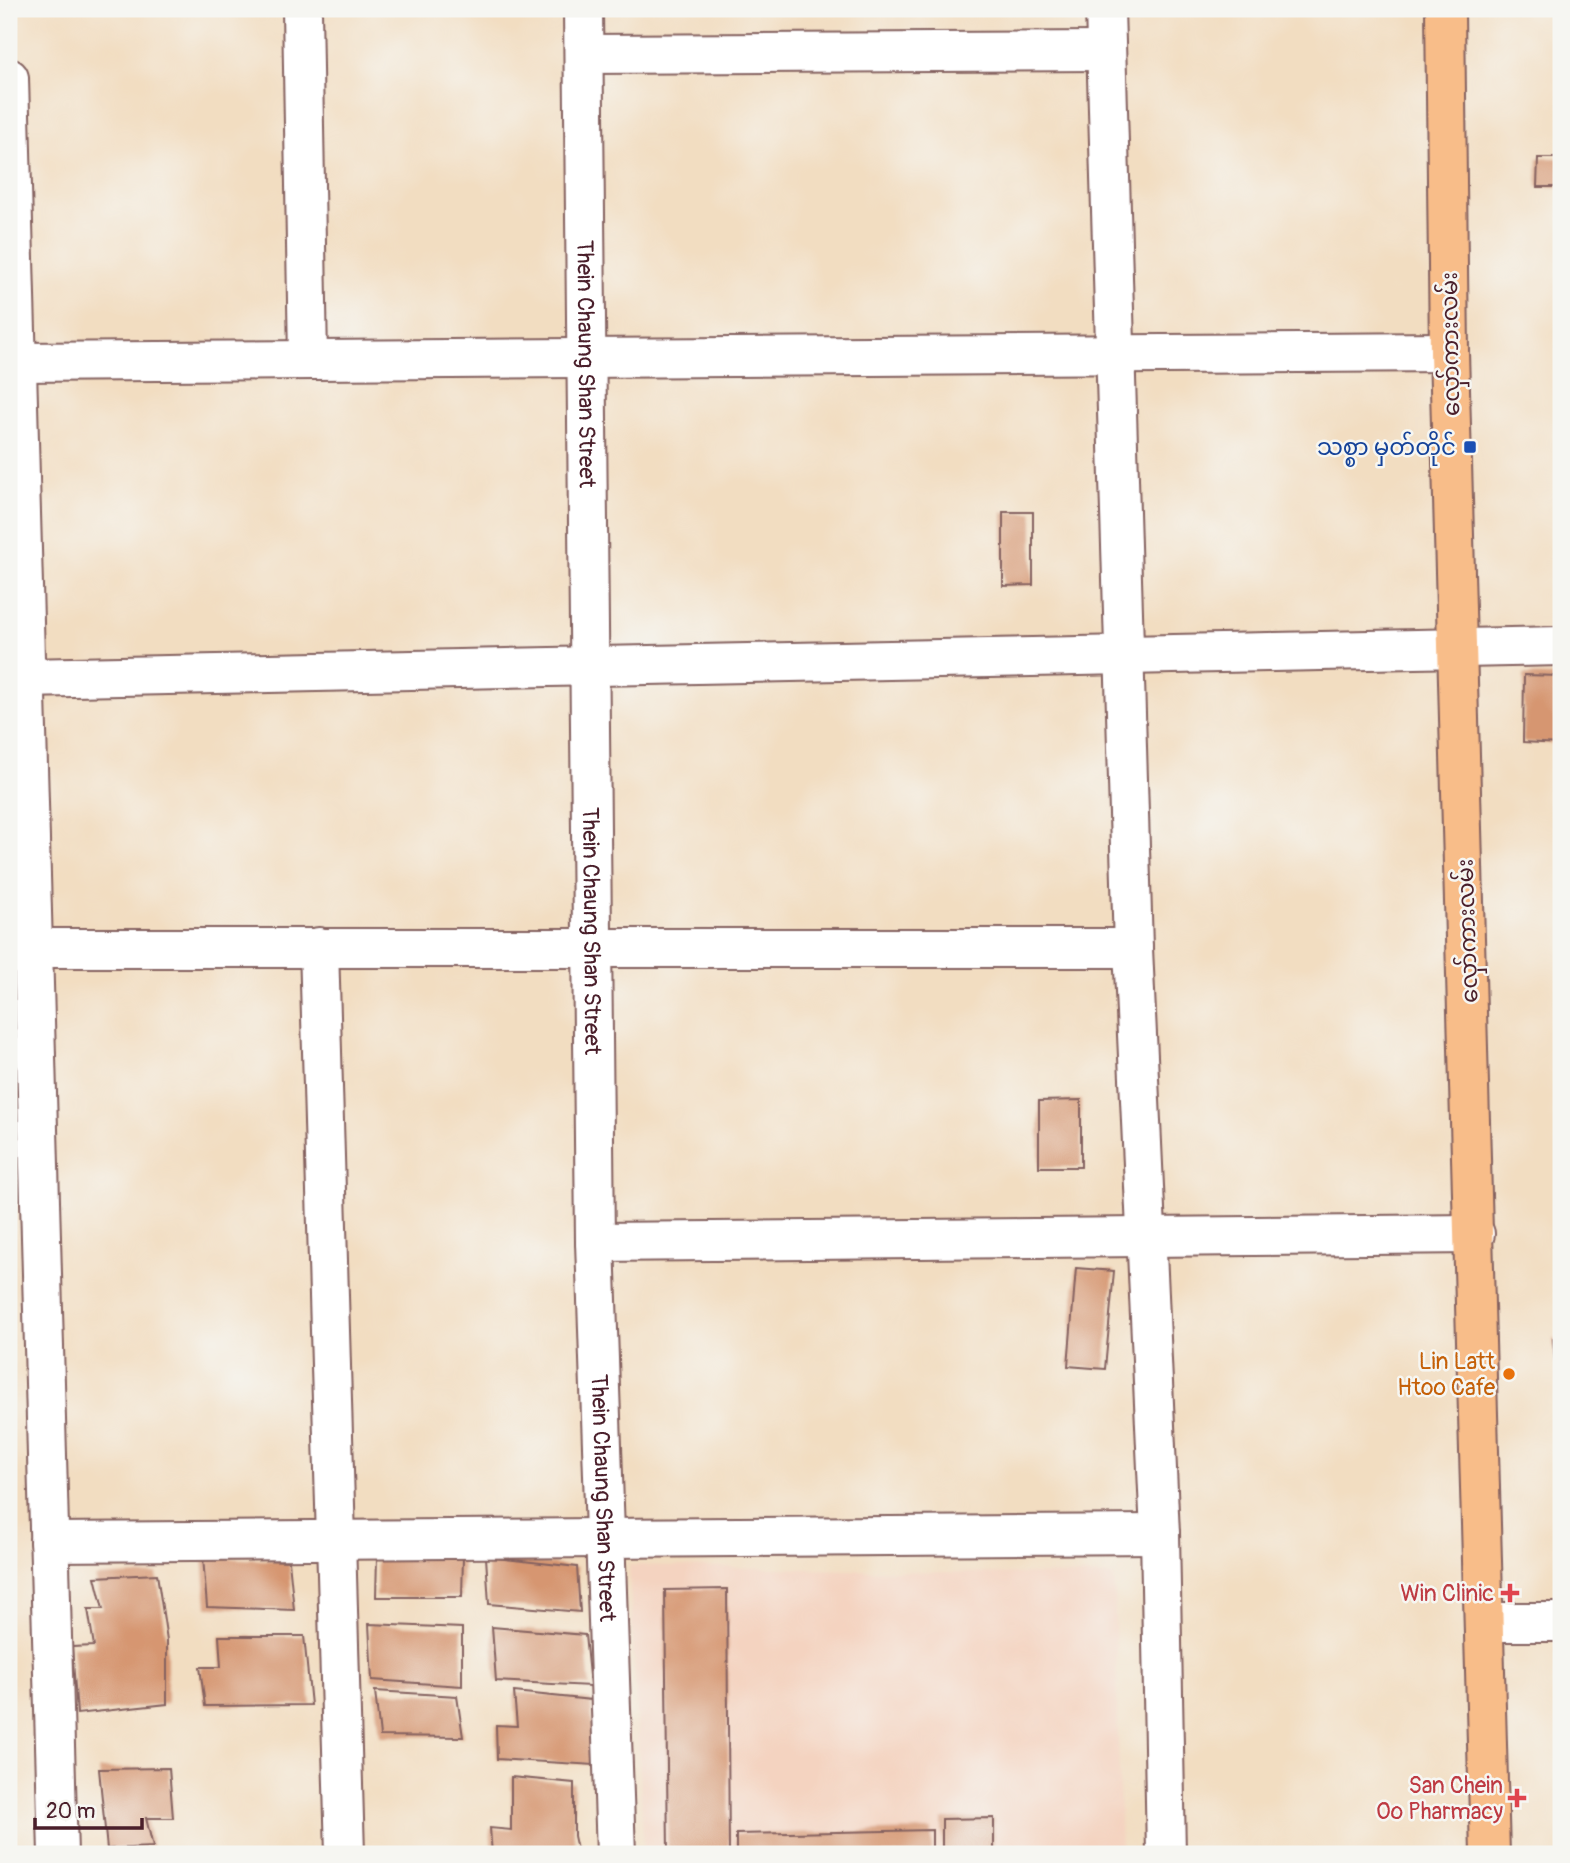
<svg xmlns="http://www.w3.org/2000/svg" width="1570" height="1863" font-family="Pangolin,'Noto Sans Myanmar',sans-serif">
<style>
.built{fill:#f4d3c0}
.building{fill:#d69671}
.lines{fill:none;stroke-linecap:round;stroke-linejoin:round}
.minor-casing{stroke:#856260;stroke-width:42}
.major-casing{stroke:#856260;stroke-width:42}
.minor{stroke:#fff;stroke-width:38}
.major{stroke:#f8bd89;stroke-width:38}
.transit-dot{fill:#1a4fb4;stroke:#f6f6f2;stroke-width:2.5}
.food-dot{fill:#e8710a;stroke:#f6f6f2;stroke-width:2.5}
.health-dot{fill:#e0444e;stroke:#f6f6f2;stroke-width:2.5}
.labels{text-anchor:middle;stroke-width:5;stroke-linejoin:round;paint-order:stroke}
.street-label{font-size:23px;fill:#4a1f2b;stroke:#f6f6f2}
.transit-label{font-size:23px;fill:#164399;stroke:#f6f6f2;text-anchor:end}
.food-label{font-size:23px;fill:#c56008;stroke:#f6f6f2;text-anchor:end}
.health-label{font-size:23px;fill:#be3a42;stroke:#f6f6f2;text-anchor:end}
</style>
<rect width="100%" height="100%" fill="#f6f6f2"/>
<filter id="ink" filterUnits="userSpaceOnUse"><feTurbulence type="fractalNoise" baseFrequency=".0143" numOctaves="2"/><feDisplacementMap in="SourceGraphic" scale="14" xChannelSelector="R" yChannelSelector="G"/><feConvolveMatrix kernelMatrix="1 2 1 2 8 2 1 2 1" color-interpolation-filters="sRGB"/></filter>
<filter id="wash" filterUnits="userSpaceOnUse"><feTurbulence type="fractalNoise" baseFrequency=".00686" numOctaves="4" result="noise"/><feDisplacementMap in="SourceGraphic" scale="28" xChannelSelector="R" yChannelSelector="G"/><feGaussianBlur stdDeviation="1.57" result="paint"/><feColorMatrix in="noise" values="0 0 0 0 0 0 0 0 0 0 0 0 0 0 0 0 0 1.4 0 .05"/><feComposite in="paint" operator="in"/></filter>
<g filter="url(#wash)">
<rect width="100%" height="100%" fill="#f2ddc1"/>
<path class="built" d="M629,1565L1114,1576L1121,1854H644Z"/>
<g id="blocks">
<g class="building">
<path d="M1538,158H1561V187H1537Z"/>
<path d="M1559,430L1561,431V458L1557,457Z"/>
<path d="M1003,512H1033V585L1003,586Z"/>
<path d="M1524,675L1561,676V744L1523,742Z"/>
<path d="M1081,1100V1167H1039V1101Z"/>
<path d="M1076,1268L1114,1271L1105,1369L1068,1366Z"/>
<path d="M1553,1339L1561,1340V1394H1558Z"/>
<path d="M203,1557L289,1561L294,1610L207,1607Z"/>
<path d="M377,1557H463L462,1597H376Z"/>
<path d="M486,1557L577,1567L580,1612L489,1604Z"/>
<path d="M157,1574L167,1640V1704L77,1714L72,1647L94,1646L88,1609H103L95,1577Z"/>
<path d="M727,1589L729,1854H668L665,1590Z"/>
<path d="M369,1624L462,1628V1686L372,1680Z"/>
<path d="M492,1627L585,1635L590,1686L496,1681Z"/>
<path d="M219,1636H304L311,1705L205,1706L200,1667H221Z"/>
<path d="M1556,1645H1561V1714H1557Z"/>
<path d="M375,1691L457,1696L463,1737L380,1736Z"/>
<path d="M514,1692L591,1700L595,1765L497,1759L496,1725L517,1726Z"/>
<path d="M169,1768L173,1818H146L153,1847L107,1849L99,1769Z"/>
<path d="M511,1777L574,1783V1836L578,1854H492L490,1828L511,1830Z"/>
<path d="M994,1818V1854H942V1819Z"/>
<path d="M932,1830V1854H736V1834Z"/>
</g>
</g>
</g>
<g filter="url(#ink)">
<use href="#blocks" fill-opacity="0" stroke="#856260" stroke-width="2"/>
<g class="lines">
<defs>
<g id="minor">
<path d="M302,9L308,360"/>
<path id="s1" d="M583,9L595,1242L616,1854"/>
<path d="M1105,9L1133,948L1160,1534L1166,1854"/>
<path d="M584,54L1106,51"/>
<path d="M9,78L58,1854"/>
<path d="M16,362L1449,352"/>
<path d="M25,678L1561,646"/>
<path d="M319,947L345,1854"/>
<path d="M33,948H1133"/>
<path d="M595,1242L1475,1234"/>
<path d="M49,1542L1160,1534"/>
<path d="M1484,1622H1561"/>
</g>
<path id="major" d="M1445,9L1449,352L1490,1854"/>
</defs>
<use href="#minor" class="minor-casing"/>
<use href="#major" class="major-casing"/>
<use href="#minor" class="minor"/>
<use href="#major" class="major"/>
</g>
</g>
<rect class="transit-dot" x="1463" y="440" width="14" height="14" rx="3.5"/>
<circle class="food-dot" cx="1509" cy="1374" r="7"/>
<g class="health-dot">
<path d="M1506.5 1582.5h7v7h7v7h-7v7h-7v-7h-7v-7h7z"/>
<path d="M1513.5 1787.5h7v7h7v7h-7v7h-7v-7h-7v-7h7z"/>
</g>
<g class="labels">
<g class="street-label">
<text transform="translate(1450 344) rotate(-91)" y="8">လှော်ကားလမ်း</text>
<text dy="8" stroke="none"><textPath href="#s1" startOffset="355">Thein Chaung Shan Street</textPath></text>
<text transform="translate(1467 931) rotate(-92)" y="8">လှော်ကားလမ်း</text>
<text dy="8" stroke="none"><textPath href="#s1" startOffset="922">Thein Chaung Shan Street</textPath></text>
<text dy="8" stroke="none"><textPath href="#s1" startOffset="1489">Thein Chaung Shan Street</textPath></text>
</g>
<g class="transit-label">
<text x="1456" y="455">သစ္စာ မှတ်တိုင်</text>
</g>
<g class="food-label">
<text x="1495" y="1369">Lin Latt<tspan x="1495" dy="26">Htoo Cafe</tspan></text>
</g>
<g class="health-label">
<text x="1494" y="1601">Win Clinic</text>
<text x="1503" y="1793">San Chein<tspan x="1503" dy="26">Oo Pharmacy</tspan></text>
</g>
</g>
<rect width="1570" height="1863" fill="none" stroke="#f6f6f2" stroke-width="35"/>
<path d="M35 1818v10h107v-10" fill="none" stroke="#4a1f2b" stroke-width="3.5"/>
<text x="46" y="1818" font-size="21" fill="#4a1f2b" stroke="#f6f6f2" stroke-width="5" paint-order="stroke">20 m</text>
</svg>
